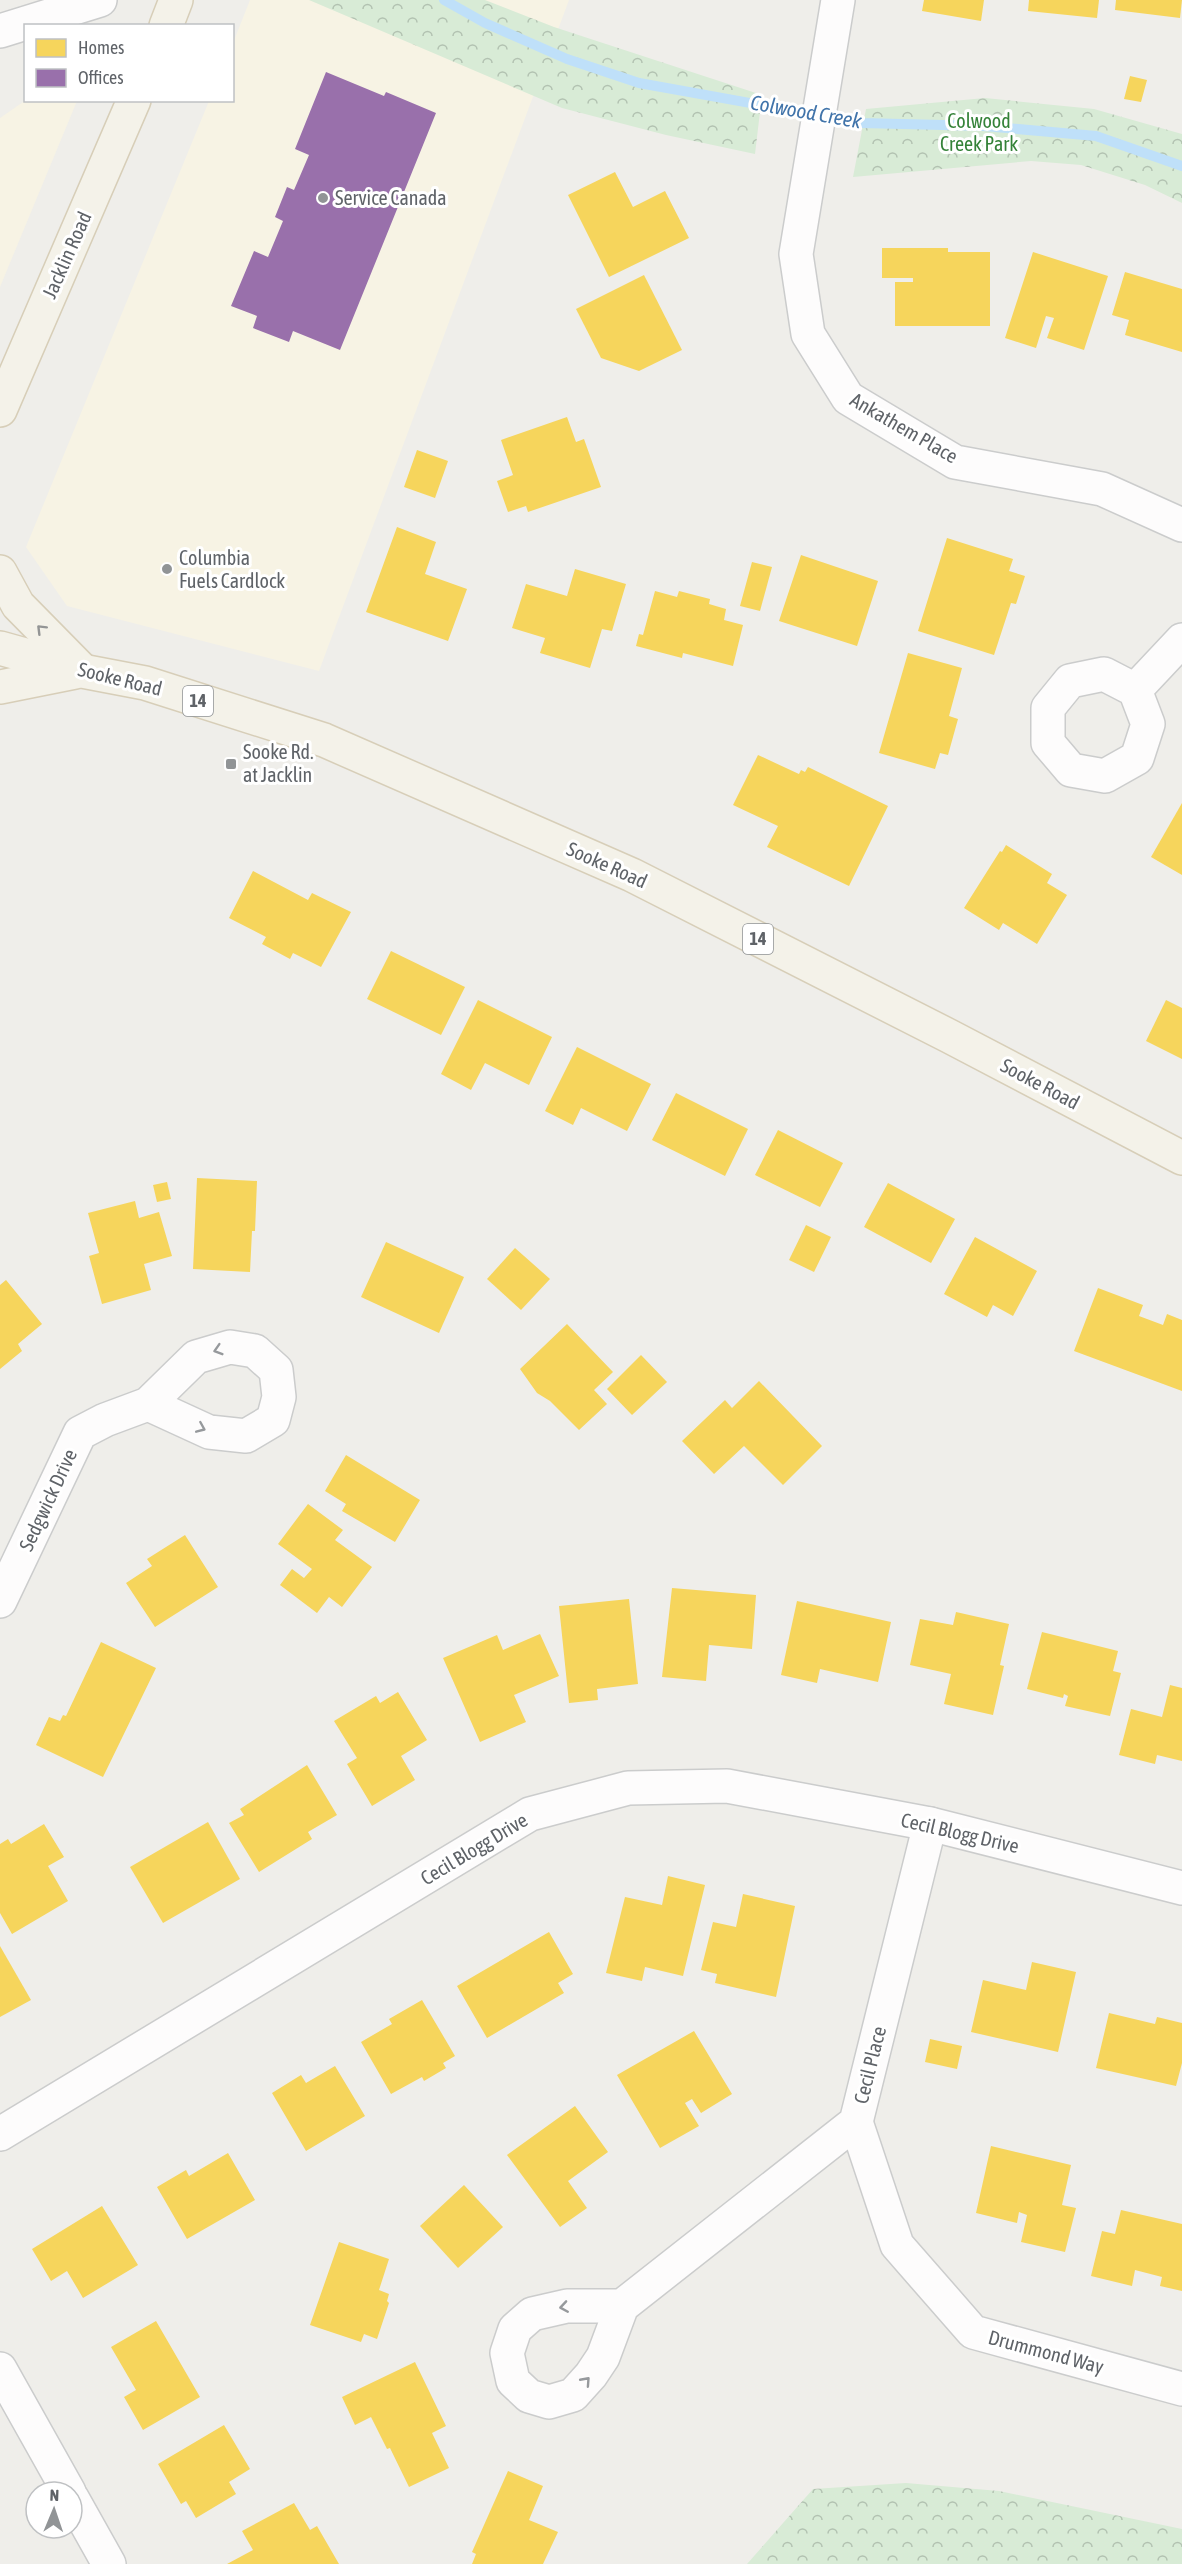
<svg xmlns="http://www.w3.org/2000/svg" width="1182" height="2564" font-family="'Asap Condensed',sans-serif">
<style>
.commercial{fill:#f7f3e4}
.forest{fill:url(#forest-crowns)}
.homes{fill:#f6d55c}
.offices{fill:#9970ab}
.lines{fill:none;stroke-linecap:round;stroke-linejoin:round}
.stream{stroke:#bfe0f9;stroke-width:10}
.minor-casing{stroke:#cbcccc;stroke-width:36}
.major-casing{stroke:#d7ceb8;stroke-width:36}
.minor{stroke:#fdfcfc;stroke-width:33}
.major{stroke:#f4f2e9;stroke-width:33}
.oneway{stroke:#939595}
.oneway2{stroke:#96999c}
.poi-dot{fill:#919496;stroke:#fff;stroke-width:2}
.labels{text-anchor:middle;stroke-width:6;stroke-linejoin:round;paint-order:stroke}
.shield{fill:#fff;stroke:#8f9295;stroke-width:1.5}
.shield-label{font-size:18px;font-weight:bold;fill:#5f6368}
.park-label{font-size:20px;fill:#348238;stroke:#fff}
.poi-label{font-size:20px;fill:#5f6368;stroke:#fff;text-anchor:start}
.street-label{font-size:20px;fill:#5f6368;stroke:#fff}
.water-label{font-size:21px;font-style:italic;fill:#4174aa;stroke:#fff}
</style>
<defs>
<pattern id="forest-crowns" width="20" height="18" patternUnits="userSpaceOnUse" patternTransform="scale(1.5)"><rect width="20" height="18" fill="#d8ebd6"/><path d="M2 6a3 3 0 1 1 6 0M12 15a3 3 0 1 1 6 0" fill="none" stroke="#b2c2b1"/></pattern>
</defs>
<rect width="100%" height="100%" fill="#efeeea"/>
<g class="commercial">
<path d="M250,0H569L319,671L67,606L26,547L209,101L232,100L233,43Z"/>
<path d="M26,100L77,101L0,287V118Z"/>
</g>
<g class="forest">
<path d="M309,0H485L554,27L762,95L755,154L666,135L562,108Z"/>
<path d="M985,98L1094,109L1182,134V203L1145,185L1081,165L1031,161L853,177L866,109Z"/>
<path d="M906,2483L999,2491L1182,2529V2564H747L813,2489Z"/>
</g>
<g class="homes">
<path d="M924,0H984L981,21L922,11Z"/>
<path d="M1029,0H1099L1097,18L1028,11Z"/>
<path d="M1116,0H1182L1180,18L1115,10Z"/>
<path d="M1130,76L1147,80L1141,102L1124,99Z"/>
<path d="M615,172L633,207L665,191L689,238L609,277L568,195Z"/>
<path d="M882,248H948V252H990V326H895V282H913V278H882Z"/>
<path d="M1033,252L1108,276L1084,350L1047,338L1054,318L1046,316L1036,348L1005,338Z"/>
<path d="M1125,272L1182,289V352L1125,335L1129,320L1112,315Z"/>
<path d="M644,275L682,350L639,371L601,358L576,309Z"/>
<path d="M567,417L576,442L584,439L601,487L528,512L526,506L508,512L497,481L513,475L501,440Z"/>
<path d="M417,450L448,461L435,498L404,487Z"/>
<path d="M397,527L436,542L425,574L467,589L448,641L366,612Z"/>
<path d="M947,538L1013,559L1009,571L1025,576L1016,604L1011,603L994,655L918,631Z"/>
<path d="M801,555L878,581L857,646L779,621Z"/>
<path d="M752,562L772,567L760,611L740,606Z"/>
<path d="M575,569L626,584L612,631L602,629L590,668L540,653L545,638L512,628L526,584L567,596Z"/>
<path d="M655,591L677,597L679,591L710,599L709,604L726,609L724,620L743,625L733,666L683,653L682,658L636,646L639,634L643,635Z"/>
<path d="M908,653L962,668L949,716L958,719L948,755L940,753L935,769L879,753Z"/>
<path d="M758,755L799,774L801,770L805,772L808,767L888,806L849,886L767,847L778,826L733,805Z"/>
<path d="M1182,803V875L1151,857Z"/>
<path d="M1006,845L1052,874L1047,883L1067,895L1037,944L1003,923L999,930L964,908L1000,851L1002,852Z"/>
<path d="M253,871L308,900L312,893L351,912L321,967L293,953L290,959L262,944L266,937L229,918Z"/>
<path d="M391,951L465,987L441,1035L367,999Z"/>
<path d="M478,1000L552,1037L529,1085L485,1063L471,1090L441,1074Z"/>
<path d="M1166,1000L1182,1008V1059L1146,1041Z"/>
<path d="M577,1047L651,1084L627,1131L581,1108L573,1125L545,1111Z"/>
<path d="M676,1093L748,1129L725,1176L652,1140Z"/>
<path d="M778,1130L843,1163L820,1207L755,1175Z"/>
<path d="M197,1178L257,1181L255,1231H252L250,1272L193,1269Z"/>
<path d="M167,1182L171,1199L157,1202L153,1185Z"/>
<path d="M888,1183L955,1219L931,1263L864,1227Z"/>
<path d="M135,1201L139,1218L159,1212L172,1256L144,1264L151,1290L102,1304L89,1256L99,1253L88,1213Z"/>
<path d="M806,1225L831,1237L814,1272L789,1260Z"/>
<path d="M975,1237L1037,1271L1013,1316L993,1305L987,1317L944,1294Z"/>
<path d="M386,1242L464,1277L439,1333L361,1297Z"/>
<path d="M515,1248L550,1279L521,1310L487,1279Z"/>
<path d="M6,1280L42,1324L18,1344L22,1351L0,1369V1285Z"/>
<path d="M1098,1288L1143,1305L1139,1316L1163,1325L1167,1314L1182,1320V1391L1074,1351Z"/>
<path d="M567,1324L613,1372L594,1390L607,1404L579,1430L550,1401L537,1393L520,1369Z"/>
<path d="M641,1355L667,1382L632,1415L607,1389Z"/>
<path d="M759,1381L822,1446L783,1485L744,1446L714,1474L682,1441L725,1400L732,1408Z"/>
<path d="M346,1455L420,1500L395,1542L342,1511L346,1504L325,1491Z"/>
<path d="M308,1504L343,1530L335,1540L372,1567L342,1607L329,1597L317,1613L280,1585L292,1569L304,1578L312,1569L278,1544Z"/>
<path d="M185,1535L218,1587L155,1627L126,1583L152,1566L147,1559Z"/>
<path d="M672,1588L756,1595L752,1649L709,1645L706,1681L662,1677Z"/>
<path d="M629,1599L638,1684L597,1689L598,1700L569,1703L559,1606Z"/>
<path d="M797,1601L891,1622L878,1682L820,1669L817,1683L781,1675Z"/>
<path d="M956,1612L1009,1624L1000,1665L1004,1666L993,1715L944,1704L951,1674L910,1665L920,1619L953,1625Z"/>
<path d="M1042,1632L1118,1651L1113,1671L1121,1673L1110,1716L1065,1706L1068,1696L1064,1694L1063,1698L1027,1689Z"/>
<path d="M540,1634L559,1676L514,1695L526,1722L480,1742L443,1658L497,1635L503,1650Z"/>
<path d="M101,1642L156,1668L103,1777L36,1745L49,1717L60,1721L63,1715L66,1716Z"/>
<path d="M1170,1685L1182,1688V1761L1157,1755L1155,1764L1119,1755L1131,1709L1162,1717Z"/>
<path d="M398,1692L427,1740L401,1756L415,1780L372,1806L347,1764L357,1758L334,1721L376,1696L380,1703Z"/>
<path d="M307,1765L337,1815L308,1832L312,1839L259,1872L229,1823L244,1815L240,1809Z"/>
<path d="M208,1822L240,1879L163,1923L130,1867Z"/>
<path d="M44,1824L64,1857L48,1866L68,1901L12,1934L0,1913V1844L8,1839L11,1844Z"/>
<path d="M668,1876L705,1885L683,1976L645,1967L642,1981L606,1973L625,1897L662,1905Z"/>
<path d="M743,1894L795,1906L776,1997L715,1983L717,1974L701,1970L713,1922L736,1927Z"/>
<path d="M549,1932L573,1974L558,1983L564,1993L487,2038L457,1986Z"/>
<path d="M0,1946L31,2000L0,2017Z"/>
<path d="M1032,1962L1076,1972L1058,2052L971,2032L983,1980L1026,1990Z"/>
<path d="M422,2000L455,2056L443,2063L446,2068L424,2081L422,2077L391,2094L361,2042L392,2024L389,2019Z"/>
<path d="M1109,2013L1155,2024L1157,2017L1182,2023V2063L1176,2086L1096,2068Z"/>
<path d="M694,2031L732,2094L701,2113L692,2099L685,2103L699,2126L660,2148L617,2075Z"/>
<path d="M930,2039L962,2046L957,2069L925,2062Z"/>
<path d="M335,2066L365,2116L306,2151L272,2093L301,2075L306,2083Z"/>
<path d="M575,2106L608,2152L568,2181L587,2208L560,2227L507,2155Z"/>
<path d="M991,2146L1071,2165L1062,2205L1076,2208L1065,2252L1021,2242L1027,2215L1019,2212L1017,2223L976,2213Z"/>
<path d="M228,2153L255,2200L187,2239L157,2187L186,2170L189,2176Z"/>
<path d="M464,2185L503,2227L458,2268L420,2226Z"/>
<path d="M102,2206L138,2265L83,2298L67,2271L51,2281L32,2249Z"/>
<path d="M1121,2210L1182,2224V2291L1160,2286L1162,2277L1135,2270L1132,2286L1091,2276L1102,2231L1115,2234Z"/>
<path d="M339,2242L389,2259L379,2290L389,2294L387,2301L389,2303L377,2339L364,2334L361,2342L310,2325Z"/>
<path d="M156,2321L200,2397L143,2430L124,2397L136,2390L111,2347Z"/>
<path d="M415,2362L446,2426L432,2433L449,2468L409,2487L390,2448L387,2449L371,2417L355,2425L342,2397Z"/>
<path d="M224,2425L250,2469L229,2482L236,2494L196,2518L186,2501L181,2504L158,2464Z"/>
<path d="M508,2471L543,2486L529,2520L558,2532L543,2564H472L476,2554L472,2552Z"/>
<path d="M294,2503L310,2530L317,2526L339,2564H227L253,2550L242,2531Z"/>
</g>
<path class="offices" d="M326,72L384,96L386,92L436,113L340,350L293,331L289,342L253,328L257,316L231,306L254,251L268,257L283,221L275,217L287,187L294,190L309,155L295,149Z"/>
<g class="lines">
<path class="stream" d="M444,0L485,23L567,59L639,83L861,123L984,126L1096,136L1182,166"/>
<defs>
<g id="minor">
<path d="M838,0L796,254L808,334L848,398L955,462L1102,489L1182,525"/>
<path d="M0,31L100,0"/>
<path d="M1104,674L1135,690L1148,724L1137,758L1105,776L1071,770L1048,743V708L1070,681Z"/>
<path d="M1135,690L1182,640"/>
<path d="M0,1601L80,1433L105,1420L148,1404L196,1357L230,1347L255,1351L276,1370L279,1397L273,1420L246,1436L209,1432L148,1404"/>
<path d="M856,2122L897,2245L973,2332L1182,2389"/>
<path d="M0,2134L530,1814L628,1788L727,1786L930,1824L1182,1888"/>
<path d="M622,2306H567L532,2314L515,2329L507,2353L513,2381L529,2396L549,2402L573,2395L591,2375L603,2357L622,2306L856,2122L930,1824"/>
<path d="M0,2369L69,2492"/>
<path d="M72,2498L109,2564"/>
</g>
<g id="major">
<path d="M166,26L176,0"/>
<path d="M0,410L134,100"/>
<path d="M0,572L18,605L81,669"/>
<path d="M0,648L82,671L145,683L324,740L632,875L949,1036L1182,1158"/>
<path d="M0,687L75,672"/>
</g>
</defs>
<use href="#minor" class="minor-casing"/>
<use href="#major" class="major-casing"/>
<use href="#minor" class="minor"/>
<use href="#major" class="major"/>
</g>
<defs><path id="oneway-chevron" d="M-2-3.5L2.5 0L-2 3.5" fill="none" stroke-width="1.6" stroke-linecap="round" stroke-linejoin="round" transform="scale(1.5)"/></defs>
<use class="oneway" href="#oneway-chevron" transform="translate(41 629) rotate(-135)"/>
<g class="oneway2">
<use href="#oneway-chevron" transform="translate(218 1350) rotate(163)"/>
<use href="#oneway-chevron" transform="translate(201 1428) rotate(23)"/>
<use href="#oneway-chevron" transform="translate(564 2307) rotate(171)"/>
<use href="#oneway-chevron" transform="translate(586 2381) rotate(-48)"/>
</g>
<g class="poi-dot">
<circle cx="323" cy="198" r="6"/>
<circle cx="167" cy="569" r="6"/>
<rect x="225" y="758" width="12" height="12" rx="3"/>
</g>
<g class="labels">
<g class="shield">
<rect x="183" y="686" width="30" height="30" rx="4.5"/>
<rect x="743" y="924" width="30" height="30" rx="4.5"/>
</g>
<g class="shield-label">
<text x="198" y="707">14</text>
<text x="758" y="945">14</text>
</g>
<g class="park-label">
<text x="979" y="128">Colwood<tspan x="979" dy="23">Creek Park</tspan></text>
</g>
<g class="poi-label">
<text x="335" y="205">Service Canada</text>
<text x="179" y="565">Columbia<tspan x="179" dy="23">Fuels Cardlock</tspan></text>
<text x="243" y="759">Sooke Rd.<tspan x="243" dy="23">at Jacklin</tspan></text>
</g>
<g class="street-label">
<text transform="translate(67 255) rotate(-66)" y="7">Jacklin Road</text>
<text transform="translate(904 428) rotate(30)" y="7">Ankathem Place</text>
<text transform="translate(120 679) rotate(14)" y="7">Sooke Road</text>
<text transform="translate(607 865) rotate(24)" y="7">Sooke Road</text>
<text transform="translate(1040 1084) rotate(28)" y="7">Sooke Road</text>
<text transform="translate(48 1500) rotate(-65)" y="7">Sedgwick Drive</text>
<text transform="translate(960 1833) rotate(13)" y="7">Cecil Blogg Drive</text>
<text transform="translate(474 1849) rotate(-31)" y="7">Cecil Blogg Drive</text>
<text transform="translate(870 2065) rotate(-76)" y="7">Cecil Place</text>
<text transform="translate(1046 2352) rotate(15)" y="7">Drummond Way</text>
</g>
<g class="water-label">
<text transform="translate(806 112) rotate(10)" y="7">Colwood Creek</text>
</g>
</g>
<rect x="24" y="24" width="210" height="78" fill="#ffffff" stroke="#bfc1c3" stroke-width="1.5"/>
<rect x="36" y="39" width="30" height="18" fill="#f6d55c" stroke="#bfc1c3" stroke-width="1.5"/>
<text x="78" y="54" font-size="18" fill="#5f6368">Homes</text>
<rect x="36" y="69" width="30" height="18" fill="#9970ab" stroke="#bfc1c3" stroke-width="1.5"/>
<text x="78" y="84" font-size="18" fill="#5f6368">Offices</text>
<g transform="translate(54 2510) rotate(2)"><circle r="28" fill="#ffffff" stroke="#bfc1c3" stroke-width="1.5"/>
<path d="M0-4.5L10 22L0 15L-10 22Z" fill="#919496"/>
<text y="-9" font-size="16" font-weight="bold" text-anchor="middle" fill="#5f6368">N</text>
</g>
</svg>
